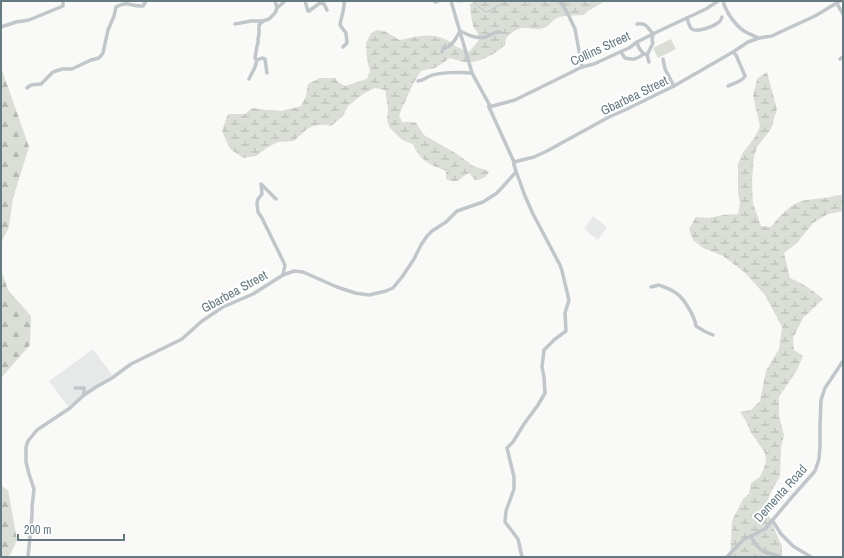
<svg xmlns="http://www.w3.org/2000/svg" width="844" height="558" font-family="'Archivo Narrow',sans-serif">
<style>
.built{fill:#e7e9e8}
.forest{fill:url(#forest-firs)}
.wetland{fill:url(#wetland-marsh)}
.park{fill:#daded6}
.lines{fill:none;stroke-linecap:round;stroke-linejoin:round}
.stream{stroke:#b7c6c8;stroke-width:1}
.minor{stroke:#c0c6c9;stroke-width:3.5}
.labels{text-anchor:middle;stroke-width:4;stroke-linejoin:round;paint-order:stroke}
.street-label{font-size:13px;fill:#657981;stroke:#fff}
</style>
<defs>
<pattern id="forest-firs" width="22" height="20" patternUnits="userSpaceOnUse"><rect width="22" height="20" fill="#daded6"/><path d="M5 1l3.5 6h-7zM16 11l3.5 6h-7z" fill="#b4b9b3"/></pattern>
<pattern id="wetland-marsh" width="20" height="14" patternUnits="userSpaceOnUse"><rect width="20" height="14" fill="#daded6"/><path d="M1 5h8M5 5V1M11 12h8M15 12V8" fill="none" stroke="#b4b9b3"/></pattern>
</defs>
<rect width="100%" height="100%" fill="#f9f9f7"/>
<g class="built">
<path d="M593,216L607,227L598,240L584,229Z"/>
<path d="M93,349L112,375L69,408L49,381Z"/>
</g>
<g class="forest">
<path d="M1,70H2L29,147L13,198L9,227L1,243Z"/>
<path d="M1,270L8,290L31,316L30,345L1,378Z"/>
<path d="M1,486L8,490L17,540L9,557H1Z"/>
</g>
<g class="wetland">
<path d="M501,1H605L588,11L584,15C574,16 561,14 554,20C550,23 548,27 544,28C532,32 523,23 512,33C506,37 506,38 505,45C494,55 478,64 463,62C459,61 454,59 450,58L443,63L435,68L421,71L413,84L399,115L402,122H412L416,123L424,135L457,154L473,166L489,171C486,178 483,179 475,180L469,173C459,178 459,185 446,179V171C442,169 438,168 434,166C424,162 417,154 413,144L402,140L390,128L387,121L388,108L385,90L375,88L363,94L348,106L343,116L331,126C312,122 307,129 294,141L278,142L268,147L256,156L243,158L230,149L222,131L228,114H245L252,108L268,110L281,111L301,106L306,96L308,84L320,78H335L338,82L345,86L367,79L370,71L367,59L366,43L371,33L377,30L384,31L400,40C416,36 431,32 447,40C450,42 453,45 457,47C461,49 465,50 469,52L479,40L478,34L473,26L471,16L470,4L474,2Z"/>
<path d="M767,72L777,109L771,129L757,147L754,156L752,181L753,203L761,226L771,227C778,217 790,205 802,201C810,199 817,199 824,198C831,197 836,195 843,195V211L828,214L813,223L797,243L784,253L790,278C802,283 813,290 823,299L803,318L793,338L794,350L803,356L797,370L779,397V416L784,435L781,448L780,476L771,492L765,506L775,531L782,546V557H730L732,521L743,499L749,494L751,483L760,477L766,463L765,453L750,431L746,421L740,412L751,410L760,401L766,371L779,349L782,327L765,295L749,277L744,272L723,256L703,248L693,240L689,229L696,217L709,218L723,215L738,214L740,203L738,192V164L742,154L755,137L760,126L753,96L757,79Z"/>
</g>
<path class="park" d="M671,39L676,49L658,58L653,48Z"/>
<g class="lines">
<g class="stream">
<path d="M472,1L484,11L487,12L507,1"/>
<path d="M458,2L472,1"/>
</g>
<g class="minor">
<path d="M305,1L308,11H309L320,3L324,4L327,10"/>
<path d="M451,1L472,73L489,104V107L514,162V165"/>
<path d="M560,1L568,14L575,29L582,67"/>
<path d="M435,2L438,1"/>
<path d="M836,2L843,14"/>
<path d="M277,8L285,1"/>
<path d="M687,18C688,21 689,27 692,29C697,33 715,26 719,22C721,21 721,19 722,17"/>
<path d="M235,24L251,21H263L269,19L275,13L277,8L275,1"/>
<path d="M637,24C647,23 647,27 653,34L652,40L653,43L647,55L649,62"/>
<path d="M1,27L16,22L23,21L29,20L63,6V1"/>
<path d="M759,38L772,36L778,33L815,16L840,1"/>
<path d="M637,42C638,47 641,52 645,54"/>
<path d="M343,47L347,43L346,33L340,25C341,17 345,9 344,1"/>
<path d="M442,52L443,49C452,46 456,39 460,31C468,35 476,39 485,37C491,36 494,31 500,32"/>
<path d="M621,52L625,58C635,60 636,59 644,54"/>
<path d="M663,59L665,69L674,86"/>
<path d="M840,59L843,57"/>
<path d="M257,60L262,58L265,59L267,73"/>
<path d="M249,79L255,67L257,60L255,58L257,46L258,43V39L259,34V25L263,21"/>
<path d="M418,81C424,80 425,78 430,76C438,72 463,72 472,73"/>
<path d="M728,86C734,83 742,82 745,76L736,55L733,52"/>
<path d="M27,88L31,85L41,84L53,72L62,69H72L91,60L99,58L103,53L108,30L114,16L116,7C128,0 130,7 143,6L146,1"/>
<path d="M489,107L515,100L582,67L594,64L620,52L629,48L637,42L659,31L706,9L718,1"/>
<path d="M514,162L534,157L547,151L609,117L627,109L674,86L733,52L748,42L759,38C754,36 749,34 744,31C735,25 726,12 723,1"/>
<path d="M516,171L525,196L533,214L560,265L562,271L569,300L565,313L566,331L554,340L544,350L542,367L544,377L545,393L538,405L524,424L513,442L507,448L514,477V489L506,511L505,522L518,539L522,557"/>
<path d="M276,199L261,184L262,194L258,199L257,203L258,212L262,218L285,265L283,275"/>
<path d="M651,287L659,285C664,287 671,289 676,293C684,298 695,317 696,326L704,331L713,335"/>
<path d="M75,388H84V395"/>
<path d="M772,520L781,534L793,546L811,557"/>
<path d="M751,536C754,543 760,551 767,553C773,554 776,554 780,557"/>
<path d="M28,557L32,516V507L34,489L29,474L26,462V447L28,441L37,430L70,408L84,395L96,387L112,378L131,364L182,339L202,321L223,307L253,294L283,275L294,271L303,272L337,287L355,293L369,295L386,291L393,288L402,277L414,259L421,245L427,236L432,231L446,222L457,211L483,202L497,193L516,172L514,164"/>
<path d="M727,557L743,540L765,529L792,497L815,471L819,459L820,446V425L821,400L825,388L843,361"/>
</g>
</g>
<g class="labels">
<g class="street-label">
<text transform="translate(600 48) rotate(-25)" y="5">Collins Street</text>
<text transform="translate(634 95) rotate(-26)" y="5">Gbarbea Street</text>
<text transform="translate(234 291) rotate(-29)" y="5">Gbarbea Street</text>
<text transform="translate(780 493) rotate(-48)" y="5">Dementa Road</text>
</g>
</g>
<rect width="844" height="558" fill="none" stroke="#657981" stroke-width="4"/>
<path d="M18 534v6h106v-6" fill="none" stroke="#657981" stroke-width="2"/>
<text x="24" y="534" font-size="12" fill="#657981" stroke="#ffffff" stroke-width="3" paint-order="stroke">200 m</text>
</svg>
